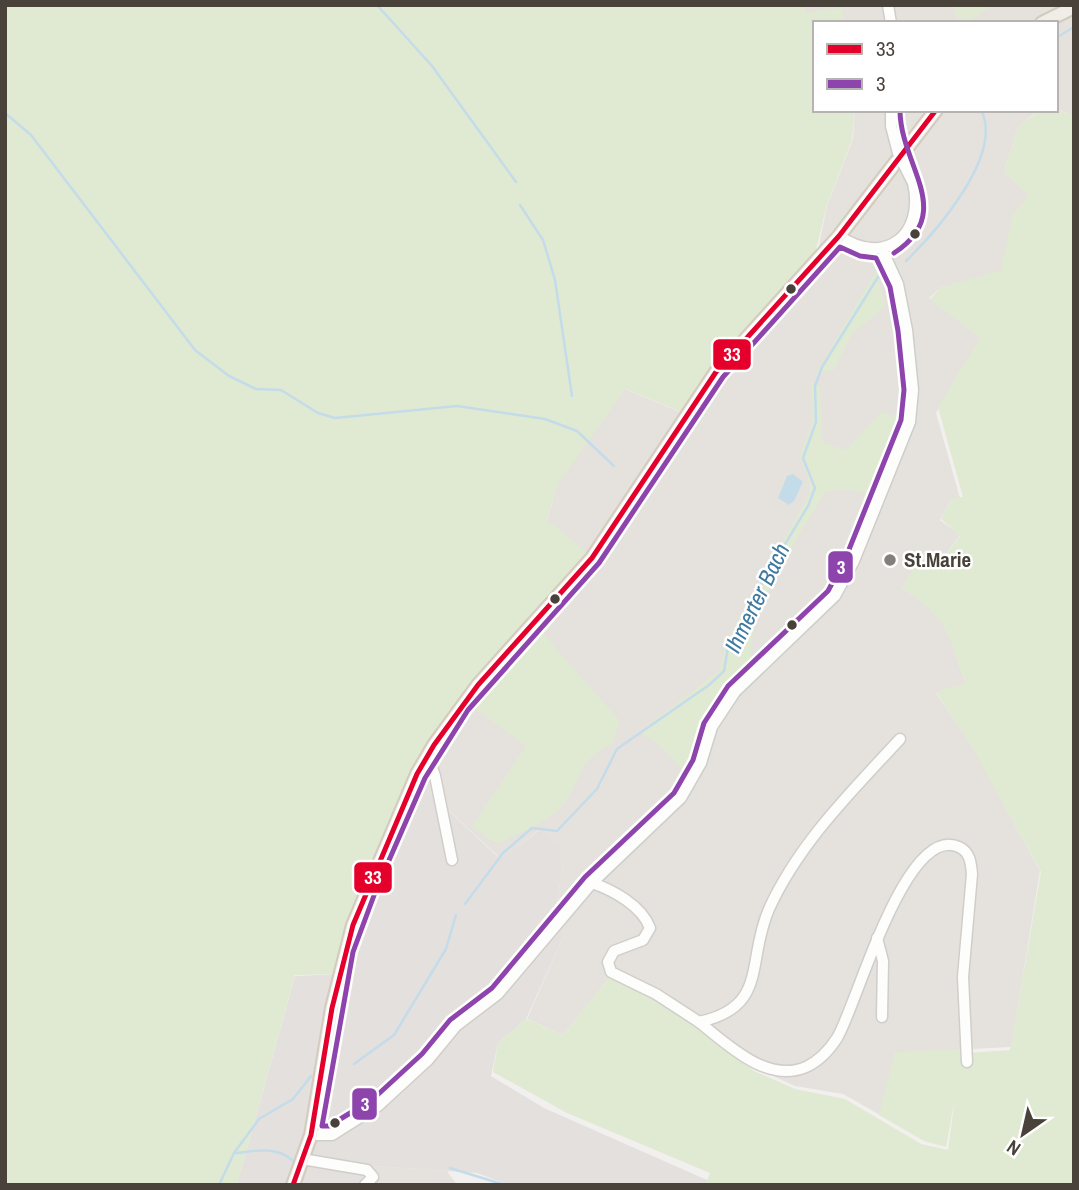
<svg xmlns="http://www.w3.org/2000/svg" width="1079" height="1190" font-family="'Archivo Narrow',sans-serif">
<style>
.residential{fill:#e5e2dd}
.industrial{fill:#e4e0de}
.green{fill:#e0e9d1}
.water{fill:#c4dcea}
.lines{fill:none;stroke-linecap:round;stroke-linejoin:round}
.stream{stroke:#c4dcea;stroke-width:2.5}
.minor-casing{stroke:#d0cecb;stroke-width:13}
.major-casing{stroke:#d2cbbe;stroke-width:16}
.minor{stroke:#fdfdfc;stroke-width:10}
.major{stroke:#f0ede6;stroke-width:12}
.minor-bridge-casing{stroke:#d0cecb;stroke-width:13;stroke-linecap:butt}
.minor-bridge{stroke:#fdfdfc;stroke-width:10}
.bus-1-casing{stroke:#fff;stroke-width:10}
.bus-2-casing{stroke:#fff;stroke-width:10}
.bus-1{stroke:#e4002b;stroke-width:5}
.bus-2{stroke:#8e44ad;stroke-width:5}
.bus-dot{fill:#48423a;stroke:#fff;stroke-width:2.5}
.poi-dot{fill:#847f79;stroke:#fff;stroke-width:2.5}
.labels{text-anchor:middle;stroke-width:5;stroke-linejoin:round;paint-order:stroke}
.poi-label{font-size:21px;font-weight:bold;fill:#48423a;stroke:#fff;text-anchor:start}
.water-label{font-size:23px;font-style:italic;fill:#3e7aa0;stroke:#fff}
.line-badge{stroke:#fff;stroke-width:2.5}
.badge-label{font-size:19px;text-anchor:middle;font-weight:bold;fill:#fff}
</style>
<rect width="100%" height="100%" fill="#f2f0ee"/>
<g class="residential">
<path d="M802,5H954L959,23H845L805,13Z"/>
<path d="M991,5H1074V116L1056,109V23H965Z"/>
<path d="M855,110H1039L1018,127L1004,172L1029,195L1001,271L940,288L929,298L981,338L936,413L960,498H952L940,520L960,535L936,568L919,560L902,588L932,608L948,632L966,684L936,693L970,742L1040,871L1011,1047L895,1053L880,1115L843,1094L795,1086L775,1077L772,1064L748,1054L668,996L637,982L609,978L563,1035L527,1019L564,935L553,919L563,868L539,830L501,859L417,781L547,521L558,482L625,389L687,415L815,265L827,206L853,139Z"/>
<path d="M372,1166L447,1171L457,1185H369Z"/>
</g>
<path class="industrial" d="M417,781L500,859L540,830L559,848L563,868L553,919L564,935L526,1019L498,1043L491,1076L544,1108L707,1180L705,1185H509L477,1173L372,1166L361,1185H237L295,976L340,974L352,936Z"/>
<g class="green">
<path d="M5,5H802L805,13L842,8L845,23H815V110H855L852,140L827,205L815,254L681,412L626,389L558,483L547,520L590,555L431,746L335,974L295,975L237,1185H5Z"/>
<path d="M954,5H991L965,23H959Z"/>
<path d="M1056,109L1074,116V1185H705L710,1173L567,1113L493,1072L498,1043L526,1019L563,1035L609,978L640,991L683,1015L754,1071L795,1089L845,1099L921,1144L948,1150L955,1098L946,1147L924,1141L879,1115L895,1052L966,1049L967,1053L1010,1050L1041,872L969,742L936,692L966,683C948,633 948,619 902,588L919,559L936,568L960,536L941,519L952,498L963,497L938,407L980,338L930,299L940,288L1001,270L1012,217L1029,195L1004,172L1018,127L1040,110Z"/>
<path d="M876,271L886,306L852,334L834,370L816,373Z"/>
<path d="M811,381L820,387L822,442L846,450L881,412L899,417L875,496L851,490L826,491C799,537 748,605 751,658C717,701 704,724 688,776L663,748L640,732L720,670L725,647L746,604L809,496L810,484L800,456L813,420Z"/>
<path d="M538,628L620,721L613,743C572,762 584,785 556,812C541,825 516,834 498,844L472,827L526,746L468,703Z"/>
</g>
<path class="water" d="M793,474L803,482L794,501L789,505L778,498L787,476Z"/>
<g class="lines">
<g class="stream">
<path d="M377,5L432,66L516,182"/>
<path d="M1056,38L1074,27"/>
<path d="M5,113L31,135L195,350L229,376L256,389L281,390L318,413L335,418L457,406L545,419L577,431L614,466"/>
<path d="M520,205L543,240L555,280L572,396"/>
<path d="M906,261C937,231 1004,154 981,110"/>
<path d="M465,904L503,853L532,828L557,831L597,789L617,749L709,685L724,671L728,647L740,629L749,604L808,506L815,488L803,458L816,422L815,386L822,367L878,277"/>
<path d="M354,1064L394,1035L446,949L456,915"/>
<path d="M236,1153C255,1151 277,1146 292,1160"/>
<path d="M450,1168L505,1185"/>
<path d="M219,1185L234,1153L259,1119L293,1099L311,1076"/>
</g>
<defs>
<g id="minor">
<path d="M888,5L891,23"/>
<path d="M891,126V110"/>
<path d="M839,236C885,267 925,235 913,183"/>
<path d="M428,756L435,776L452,860"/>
<path d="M592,883C613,890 642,906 650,928L643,940L614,951L608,962L611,972L656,994L699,1022C769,1007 746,961 769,909C799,843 852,791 900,739"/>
<path d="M877,938L883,961L882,1017"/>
<path d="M699,1022C727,1044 767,1084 806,1067C819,1061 830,1049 837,1038C856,1008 905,822 959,847C970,852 971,863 972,874L963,977L967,1062"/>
<path d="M311,1135H332L378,1106L428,1060L456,1026L498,994L592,883L681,798L701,763L712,727L735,692L835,596L854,561L910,422L913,390L907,330L898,284L882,249"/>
<path d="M302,1159L367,1170L373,1177L365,1185"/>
</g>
<g id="major">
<path d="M1042,23L1074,7"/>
<path d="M293,1185L311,1135L332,1008L353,925L417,774L434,745L478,685L592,558L716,372L839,236L936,110"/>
</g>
</defs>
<use href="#minor" class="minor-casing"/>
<use href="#major" class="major-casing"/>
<use href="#minor" class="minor"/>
<use href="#major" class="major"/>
<defs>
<path id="minor-bridge" d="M891,126L898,153L913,183"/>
</defs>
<use href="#minor-bridge" class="minor-bridge-casing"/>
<use href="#minor-bridge" class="minor-bridge"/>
<defs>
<path id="bus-1" d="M293,1185L311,1135L332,1008L353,925L417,774L434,745L478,685L592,558L716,372L839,236L936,110"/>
<g id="bus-2">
<path d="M840,247L860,256L876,258L890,287L898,331L904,390L901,420L846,557L828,591L728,686L704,723L693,760L674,793L585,877L492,988L450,1020L422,1054L373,1099L329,1126H322L353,952L376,890L425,778L468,710L599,563L723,377Z"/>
<path d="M894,253C957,212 900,166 900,110"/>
</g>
</defs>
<use href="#bus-1" class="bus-1-casing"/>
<use href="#bus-2" class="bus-2-casing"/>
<use href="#bus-1" class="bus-1"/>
<use href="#bus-2" class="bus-2"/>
</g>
<g class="bus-dot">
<circle cx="915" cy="234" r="6"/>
<circle cx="791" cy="289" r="6"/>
<circle cx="555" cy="599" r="6"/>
<circle cx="792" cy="625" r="6"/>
<circle cx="335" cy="1123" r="6"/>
</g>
<circle class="poi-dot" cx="890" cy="560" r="7"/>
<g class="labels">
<g class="poi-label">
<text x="904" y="567">St.Marie</text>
</g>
<g class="water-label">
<text transform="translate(757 598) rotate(-64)" y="8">Ihmerter Bach</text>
</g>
</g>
<g class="line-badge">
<rect x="712" y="338" width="40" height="33" rx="7" fill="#e4002b"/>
<rect x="827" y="550" width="27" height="34" rx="7" fill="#8e44ad"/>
<rect x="353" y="861" width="40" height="33" rx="7" fill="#e4002b"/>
<rect x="351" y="1087" width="27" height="34" rx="7" fill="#8e44ad"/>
</g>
<g class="badge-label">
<text x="732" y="361">33</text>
<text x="841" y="574">3</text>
<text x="373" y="884">33</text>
<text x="365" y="1111">3</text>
</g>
<rect width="1079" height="1190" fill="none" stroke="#48423a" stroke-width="14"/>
<rect x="813" y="21" width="245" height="91" fill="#ffffff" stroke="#b6b3b0" stroke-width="2"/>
<rect x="827" y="44" width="35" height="10" fill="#e4002b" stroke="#b6b3b0" stroke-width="2"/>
<text x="876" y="56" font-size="21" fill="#48423a">33</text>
<rect x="827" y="79" width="35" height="10" fill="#8e44ad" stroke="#b6b3b0" stroke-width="2"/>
<text x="876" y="91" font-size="21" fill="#48423a">3</text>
<g transform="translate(1023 1134) rotate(214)" stroke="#ffffff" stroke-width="5" paint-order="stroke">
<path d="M0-5L12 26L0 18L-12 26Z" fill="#48423a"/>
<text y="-10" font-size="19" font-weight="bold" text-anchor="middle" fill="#48423a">N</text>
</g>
</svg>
